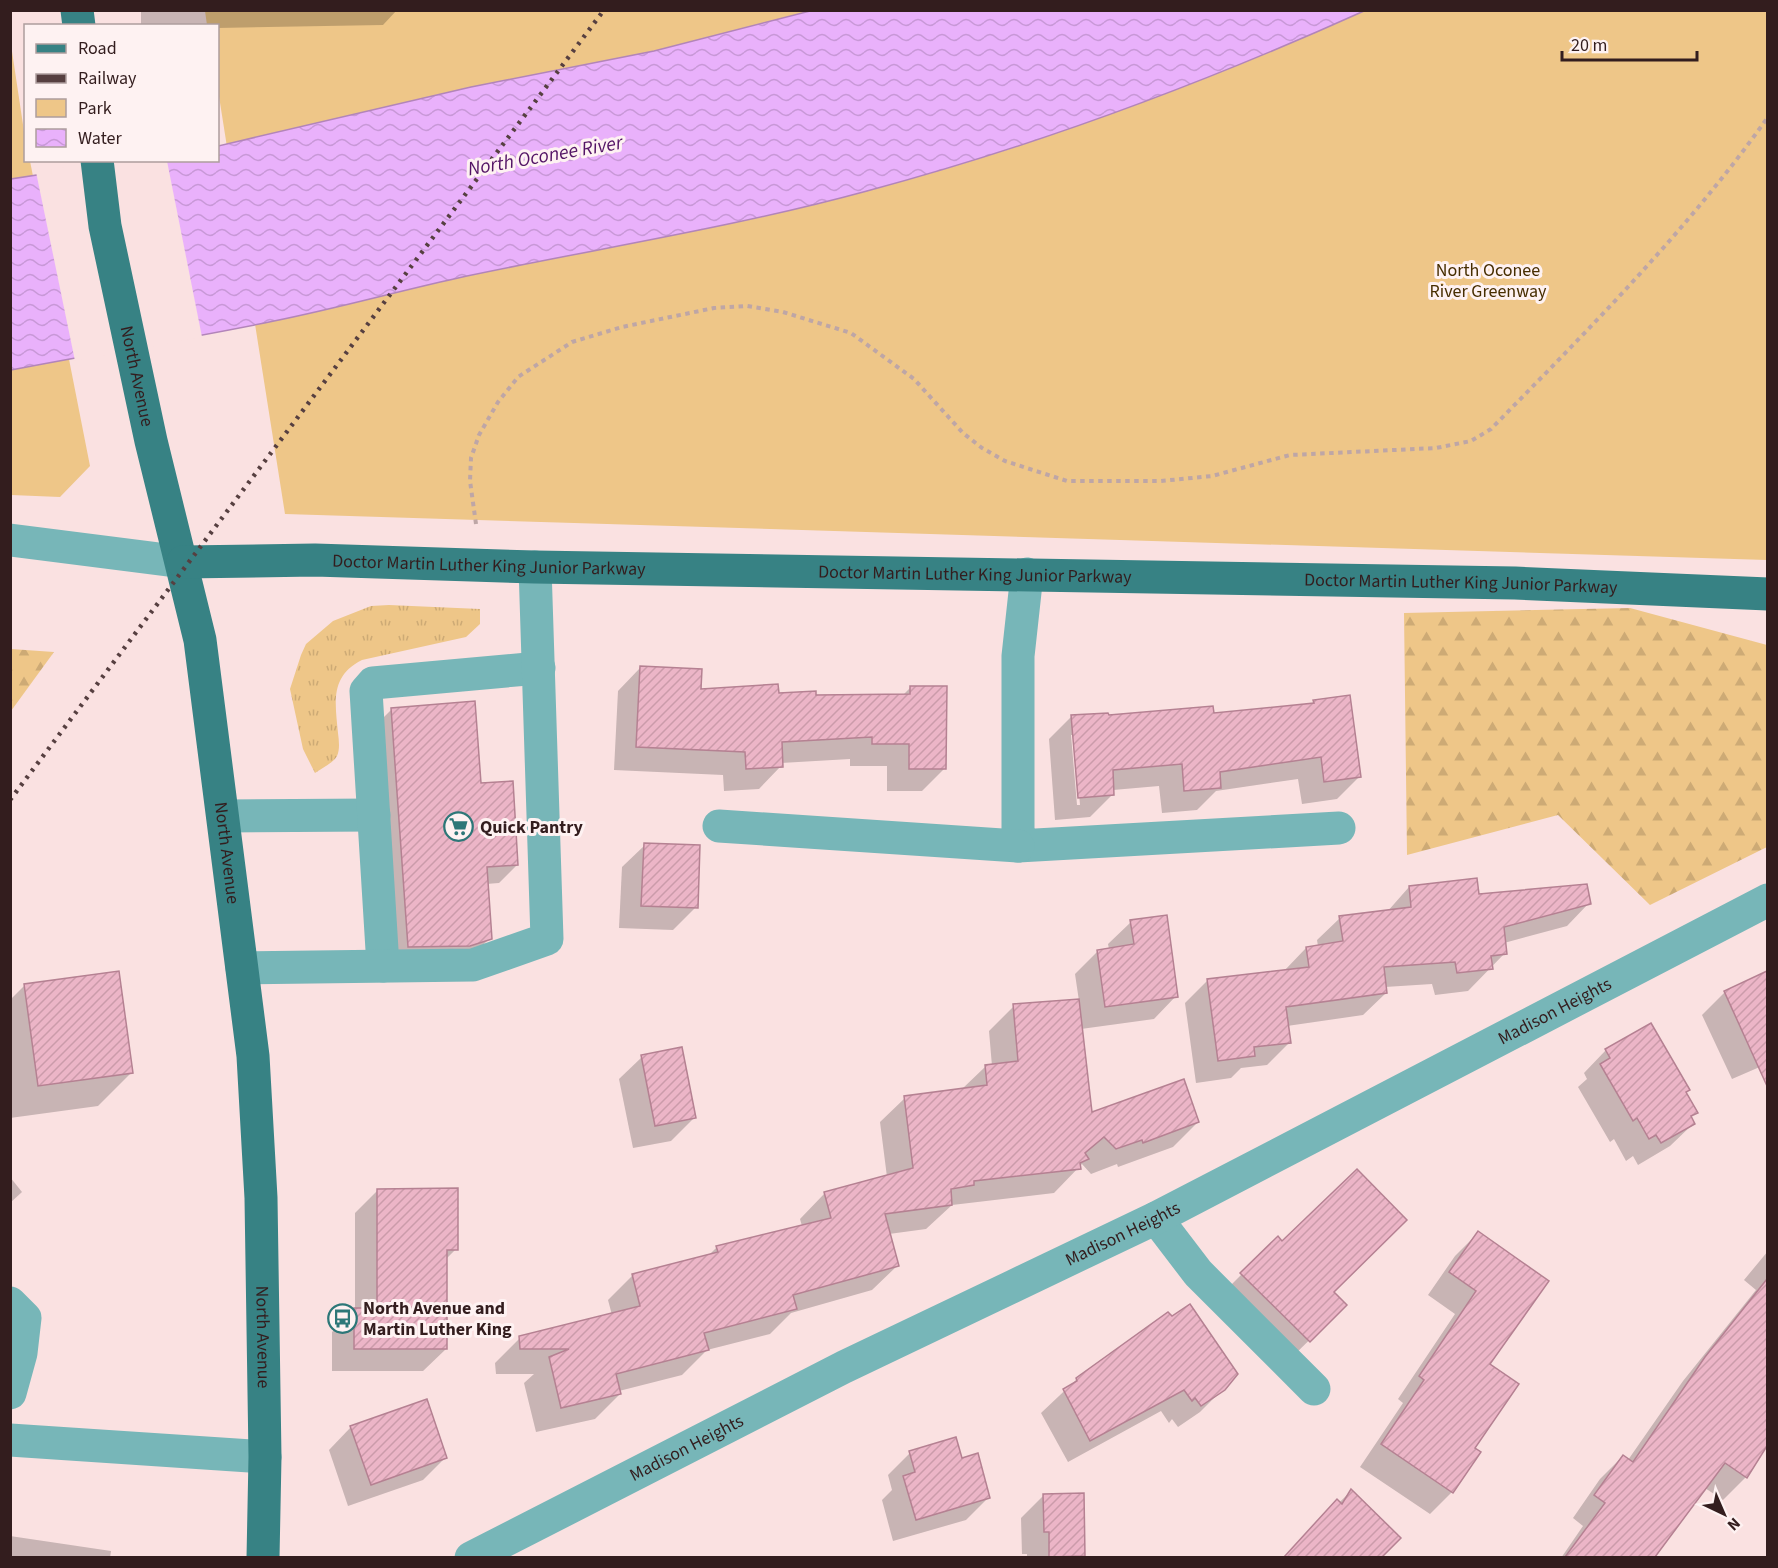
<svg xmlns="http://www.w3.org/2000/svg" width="1778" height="1568" font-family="'Source Sans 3',sans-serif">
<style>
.grass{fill:url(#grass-tufts)}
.forest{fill:url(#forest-firs)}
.park{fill:#eec688}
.water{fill:url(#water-waves);stroke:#b285b9;stroke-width:1.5}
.pier{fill:#fae1e1}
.shadow{fill:#0003;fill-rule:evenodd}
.building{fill:url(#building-hatch);stroke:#b58192;stroke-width:1.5}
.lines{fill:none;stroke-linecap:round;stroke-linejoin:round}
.path{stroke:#bea6a6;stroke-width:4;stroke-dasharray:4.5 4.5;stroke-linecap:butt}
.minor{stroke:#77b6b8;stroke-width:33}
.major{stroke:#378284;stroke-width:33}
.rail{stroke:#563f40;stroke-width:4.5;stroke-dasharray:3 6;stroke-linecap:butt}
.labels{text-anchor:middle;stroke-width:6;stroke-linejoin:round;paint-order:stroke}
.park-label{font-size:18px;fill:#472e00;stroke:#fef2f2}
.street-label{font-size:18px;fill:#331d1e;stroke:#fef2f2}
.poi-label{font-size:18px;font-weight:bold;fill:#331d1e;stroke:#fef2f2;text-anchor:start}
.water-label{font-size:20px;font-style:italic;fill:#531365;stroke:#fef2f2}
</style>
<defs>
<pattern id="grass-tufts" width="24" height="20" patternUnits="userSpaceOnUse" patternTransform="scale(1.5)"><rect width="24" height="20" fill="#eec688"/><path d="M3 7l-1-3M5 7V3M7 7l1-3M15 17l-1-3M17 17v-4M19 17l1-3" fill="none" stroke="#cdaa75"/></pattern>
<pattern id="forest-firs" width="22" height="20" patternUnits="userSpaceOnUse" patternTransform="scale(1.5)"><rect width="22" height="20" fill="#eec688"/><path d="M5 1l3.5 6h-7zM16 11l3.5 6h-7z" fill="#cdaa75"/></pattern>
<pattern id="water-waves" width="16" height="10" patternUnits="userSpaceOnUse" patternTransform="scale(1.5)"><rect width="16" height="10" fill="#e9b1fb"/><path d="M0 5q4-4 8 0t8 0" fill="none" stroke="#c898d7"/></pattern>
<pattern id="building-hatch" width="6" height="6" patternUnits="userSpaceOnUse" patternTransform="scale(1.5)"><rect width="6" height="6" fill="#ecb5c7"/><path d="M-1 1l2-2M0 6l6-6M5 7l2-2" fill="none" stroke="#cb9baa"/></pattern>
</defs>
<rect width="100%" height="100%" fill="#fae1e1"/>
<path class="grass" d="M389,605L480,609V624L466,637L362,660C330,676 335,702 338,733C339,741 340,749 337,756C333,763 322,768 315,773L303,749L290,689L301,655L306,644L333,621L371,606Z"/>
<g class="forest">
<path d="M1630,608L1767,645V847L1650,905L1558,815L1407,855L1404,613Z"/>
<path d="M11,649L54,652L11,711L10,649Z"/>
</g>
<g class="park">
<path d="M205,11H1767V560L285,514L218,90V26L207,25Z"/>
<path d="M10,38L25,138L26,160L30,161L90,466L60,497L11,495Z"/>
</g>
<path class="water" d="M810,11H1364C1202,84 1039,145 867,191C735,227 600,248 467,276C402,290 339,308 274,321C187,339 98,353 11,370V179L128,161L218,160V146L471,87L654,51Z"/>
<path class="pier" d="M109,160L167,161L202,337L75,361L36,172Z"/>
<g class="shadow">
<path d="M141,10H397L383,25L218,28V26H141Z"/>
<path d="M640,668L699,691L815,697L902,696L910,688L945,768L922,791H887V766H850V759L781,763V766L759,789L724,791L723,775L614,770L618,691Z"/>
<path d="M1314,701L1360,776L1337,799L1302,804L1298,779L1216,791L1197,810L1162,813L1159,786L1113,790V794L1090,817L1055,820L1049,739L1072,716L1212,715L1310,705ZM1071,735H1074L1080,805H1077Z"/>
<path d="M392,709L479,785L517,865L499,883L486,884L490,938L472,956L390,965L374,727Z"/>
<path d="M645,845L696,907L673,930L619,928L622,867Z"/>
<path d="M1409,887L1478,896L1589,903L1567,926L1504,943L1505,953L1468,991L1435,995L1432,984L1385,987L1386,993L1363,1015L1287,1026L1289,1043L1267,1065L1241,1068L1231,1078L1196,1083L1185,1003L1208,980L1284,971L1306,948L1318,946L1317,940L1340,918L1387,912Z"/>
<path d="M1131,922L1176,996L1154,1019L1081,1029L1090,1114L1198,1122L1173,1147L1118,1167L1117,1164L1091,1174L1082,1164L1054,1193L952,1205L926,1229L889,1234L897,1266L872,1290L791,1313L770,1334L707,1350L682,1375L619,1391L620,1394L595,1419L536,1432L524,1383L534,1374H496L495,1363L520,1338L612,1315L608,1300L633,1275L708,1256L717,1247L802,1226L800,1219L824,1194L887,1177L880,1122L905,1098L962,1089L985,1067L992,1066L989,1031L1014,1006L1079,1001L1075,974L1098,951L1109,949L1108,944Z"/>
<path d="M1768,973V1074L1762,1066L1732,1079L1702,1015L1724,993Z"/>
<path d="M25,985L132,1072L98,1106L10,1118V1000Z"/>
<path d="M1606,1050L1684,1093L1696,1112L1690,1118L1693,1124L1670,1146L1638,1165L1633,1156L1626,1161L1614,1139L1610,1142L1578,1087L1587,1079L1584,1073Z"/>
<path d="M642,1057L694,1118L671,1141L633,1148L619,1079Z"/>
<path d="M10,1177L22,1192L10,1203Z"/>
<path d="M378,1190L456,1249L445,1260L446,1349L423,1371H332V1332L355,1309V1213Z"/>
<path d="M1478,1233L1488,1365L1473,1448L1452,1492L1430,1514L1360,1467L1403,1403L1398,1399L1455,1314L1428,1295L1455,1256Z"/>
<path d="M1278,1238L1345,1305L1286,1363L1219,1297Z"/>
<path d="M1768,1251V1414L1747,1439L1763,1450L1746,1477L1723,1500L1705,1488L1653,1558H1561L1583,1526L1573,1518L1600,1479L1623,1456L1628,1460L1683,1381L1756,1290L1744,1280Z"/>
<path d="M1077,1379L1223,1389L1200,1412L1178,1427L1172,1419L1169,1423L1161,1411L1068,1462L1041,1413Z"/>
<path d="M351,1427L445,1458L423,1480L348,1506L329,1450Z"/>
<path d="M910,1453L961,1460L989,1497L966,1520L893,1541L882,1500L892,1490L888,1475Z"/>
<path d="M1351,1491L1399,1538L1380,1558H1293L1288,1553Z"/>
<path d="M1043,1496L1084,1555L1081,1558H1027V1554H1022L1021,1518Z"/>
<path d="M10,1536L111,1551L110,1558H10Z"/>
</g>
<g class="building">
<path d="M640,666L702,669L701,689L778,684L779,693L816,691V695L910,694V686H947L946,769H909V744H872V737L782,742L783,767L746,769L745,752L636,747Z"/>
<path d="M1350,695L1361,777L1324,782L1321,757L1220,772L1221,788L1184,791L1182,764L1113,770L1114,795L1078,798L1071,715L1108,713L1109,715L1213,706L1214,713L1314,703L1313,700Z"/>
<path d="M475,701L481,783L513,781L518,865L487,867L492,939L470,946L408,947L391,708Z"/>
<path d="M644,843L700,845L698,908L641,906Z"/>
<path d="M1477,878L1479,894L1587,884L1591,904L1504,927L1507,954L1491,956L1493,969L1457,973L1455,962L1384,967L1387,993L1286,1007L1291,1043L1254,1047L1255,1056L1218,1061L1207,979L1309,967L1306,947L1343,941L1339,916L1411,907L1409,886Z"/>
<path d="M1167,915L1178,997L1105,1007L1097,950L1134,944L1130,920Z"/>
<path d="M119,971L133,1073L38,1086L24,984Z"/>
<path d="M1767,971V1086L1724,991Z"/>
<path d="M1079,999L1092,1112L1184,1079L1199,1122L1143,1143L1142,1140L1116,1149L1104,1137L1085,1153L1089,1159L1080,1163L1081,1169L974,1181V1185L951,1189L952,1205L885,1214L899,1266L793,1295L797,1309L704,1333L709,1350L616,1374L621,1394L561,1408L549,1357L569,1349H520L519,1336L640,1306L632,1274L718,1252L716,1246L831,1218L824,1192L913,1168L904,1096L987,1085L985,1065L1018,1061L1013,1004Z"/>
<path d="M1651,1023L1690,1090L1686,1092L1698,1113L1691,1116L1695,1124L1661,1143L1656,1135L1649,1139L1637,1118L1633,1121L1600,1064L1610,1058L1605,1049Z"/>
<path d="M682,1047L696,1118L655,1126L641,1055Z"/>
<path d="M1357,1169L1407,1220L1334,1292L1347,1305L1310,1342L1240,1273L1278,1236L1282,1241Z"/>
<path d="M458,1188V1250H447V1349H354V1308H377V1189Z"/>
<path d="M1478,1231L1549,1281L1490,1364L1519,1384L1475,1448L1481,1452L1453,1493L1381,1444L1424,1380L1419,1376L1476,1291L1449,1272Z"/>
<path d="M1767,1279V1446L1747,1478L1725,1463L1655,1557H1565L1605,1503L1594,1495L1623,1455L1633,1462L1705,1357Z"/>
<path d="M1190,1304L1238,1374L1225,1390L1201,1406L1195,1398L1192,1401L1184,1390L1090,1441L1063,1389L1077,1381L1076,1378L1168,1312L1172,1316Z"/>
<path d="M427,1399L447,1458L371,1485L350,1426Z"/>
<path d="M956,1437L962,1458L978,1453L990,1498L916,1520L903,1476L915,1472L909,1451Z"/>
<path d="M1351,1489L1401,1538L1382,1557H1284L1337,1499L1342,1504Z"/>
<path d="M1084,1493L1085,1556L1049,1557V1532H1044L1043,1494Z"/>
</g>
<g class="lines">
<path class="path" d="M476,524L470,481L471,458L479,435L498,402L518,377L572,342L622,327L714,308L747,306L783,312L851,333L914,379L963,433L982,448L1005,461L1067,481H1161L1212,476L1290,455L1436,448L1471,441L1491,429C1588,330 1688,230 1768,117"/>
<g class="minor">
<path d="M10,540L183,562"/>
<path d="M1027,574L1018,656V846L1339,828"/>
<path d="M223,816L374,815"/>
<path d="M719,826L1018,846"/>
<path d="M383,966L366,691L373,683L539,668"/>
<path d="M242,968L473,965L547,939L535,567"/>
<path d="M1156,1218L1198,1273L1314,1389"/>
<path d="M10,1303L25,1318L21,1353L10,1393"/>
<path d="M10,1440L265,1457"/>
<path id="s1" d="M471,1558L844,1367L1156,1218L1768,900"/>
</g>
<g class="major">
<path d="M77,10L79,26"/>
<path id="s2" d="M97,160L105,226L151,441L200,640L253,1056L261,1198L265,1457L263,1558"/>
<path id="s3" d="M183,562L315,560L535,567L1515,583L1768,594"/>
</g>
<path class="rail" d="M10,800L604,10"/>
</g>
<defs>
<symbol id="supermarket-ring" viewBox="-11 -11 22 22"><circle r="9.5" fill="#fef2f2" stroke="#2d7778" stroke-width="1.5"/><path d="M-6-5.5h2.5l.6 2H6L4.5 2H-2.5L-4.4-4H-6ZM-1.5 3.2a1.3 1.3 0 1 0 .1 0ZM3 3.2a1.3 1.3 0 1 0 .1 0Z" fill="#2d7778"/></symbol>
<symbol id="bus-ring" viewBox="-11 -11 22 22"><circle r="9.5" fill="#fef2f2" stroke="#2d7778" stroke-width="1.5"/><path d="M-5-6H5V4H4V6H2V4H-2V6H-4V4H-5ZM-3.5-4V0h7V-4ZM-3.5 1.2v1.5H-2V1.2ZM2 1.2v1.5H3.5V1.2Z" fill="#2d7778"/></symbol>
</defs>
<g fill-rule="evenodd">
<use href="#supermarket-ring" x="442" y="810" width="33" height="33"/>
<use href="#bus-ring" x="326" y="1302" width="33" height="33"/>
</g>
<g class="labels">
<g class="park-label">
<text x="1488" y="276">North Oconee<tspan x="1488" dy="21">River Greenway</tspan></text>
</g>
<g class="street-label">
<text dy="6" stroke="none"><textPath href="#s2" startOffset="220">North Avenue</textPath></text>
<text dy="6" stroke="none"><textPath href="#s3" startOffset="306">Doctor Martin Luther King Junior Parkway</textPath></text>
<text dy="6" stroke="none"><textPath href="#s3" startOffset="792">Doctor Martin Luther King Junior Parkway</textPath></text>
<text dy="6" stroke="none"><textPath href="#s3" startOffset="1278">Doctor Martin Luther King Junior Parkway</textPath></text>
<text dy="6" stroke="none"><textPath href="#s2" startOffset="706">North Avenue</textPath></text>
<text dy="6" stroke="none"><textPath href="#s1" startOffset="1214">Madison Heights</textPath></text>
<text dy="6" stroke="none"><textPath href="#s1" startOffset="728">Madison Heights</textPath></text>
<text dy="6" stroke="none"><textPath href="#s2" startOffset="1192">North Avenue</textPath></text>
<text dy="6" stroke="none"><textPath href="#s1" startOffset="242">Madison Heights</textPath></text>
</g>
<g class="poi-label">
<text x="480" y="833">Quick Pantry</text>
<text x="363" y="1314">North Avenue and<tspan x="363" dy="21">Martin Luther King</tspan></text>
</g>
<g class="water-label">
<text transform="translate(545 155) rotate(-10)" y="7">North Oconee River</text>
</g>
</g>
<rect width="1778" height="1568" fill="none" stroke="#331d1e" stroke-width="24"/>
<rect x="24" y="24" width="195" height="138" fill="#fef2f2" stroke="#ad9d9d" stroke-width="1.5"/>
<rect x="36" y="44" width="30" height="9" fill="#378284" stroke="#ad9d9d" stroke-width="1.5"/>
<text x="78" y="54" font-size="18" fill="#331d1e">Road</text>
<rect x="36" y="74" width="30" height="9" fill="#563f40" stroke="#ad9d9d" stroke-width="1.5"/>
<text x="78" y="84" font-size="18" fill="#331d1e">Railway</text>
<rect x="36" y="99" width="30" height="18" fill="#eec688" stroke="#ad9d9d" stroke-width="1.5"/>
<text x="78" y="114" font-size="18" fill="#331d1e">Park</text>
<rect x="36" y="129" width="30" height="18" fill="url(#water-waves)" stroke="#ad9d9d" stroke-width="1.5"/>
<text x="78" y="144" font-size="18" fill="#331d1e">Water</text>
<g transform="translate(1724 1514) rotate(136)" stroke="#fef2f2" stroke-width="4.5" paint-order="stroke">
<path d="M0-4.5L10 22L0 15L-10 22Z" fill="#331d1e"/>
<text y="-9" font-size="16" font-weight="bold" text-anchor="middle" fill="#331d1e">N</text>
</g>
<path d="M1562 51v9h135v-9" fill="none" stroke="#331d1e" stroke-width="3"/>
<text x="1571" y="51" font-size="18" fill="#331d1e" stroke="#fef2f2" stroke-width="4.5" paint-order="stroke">20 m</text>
</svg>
